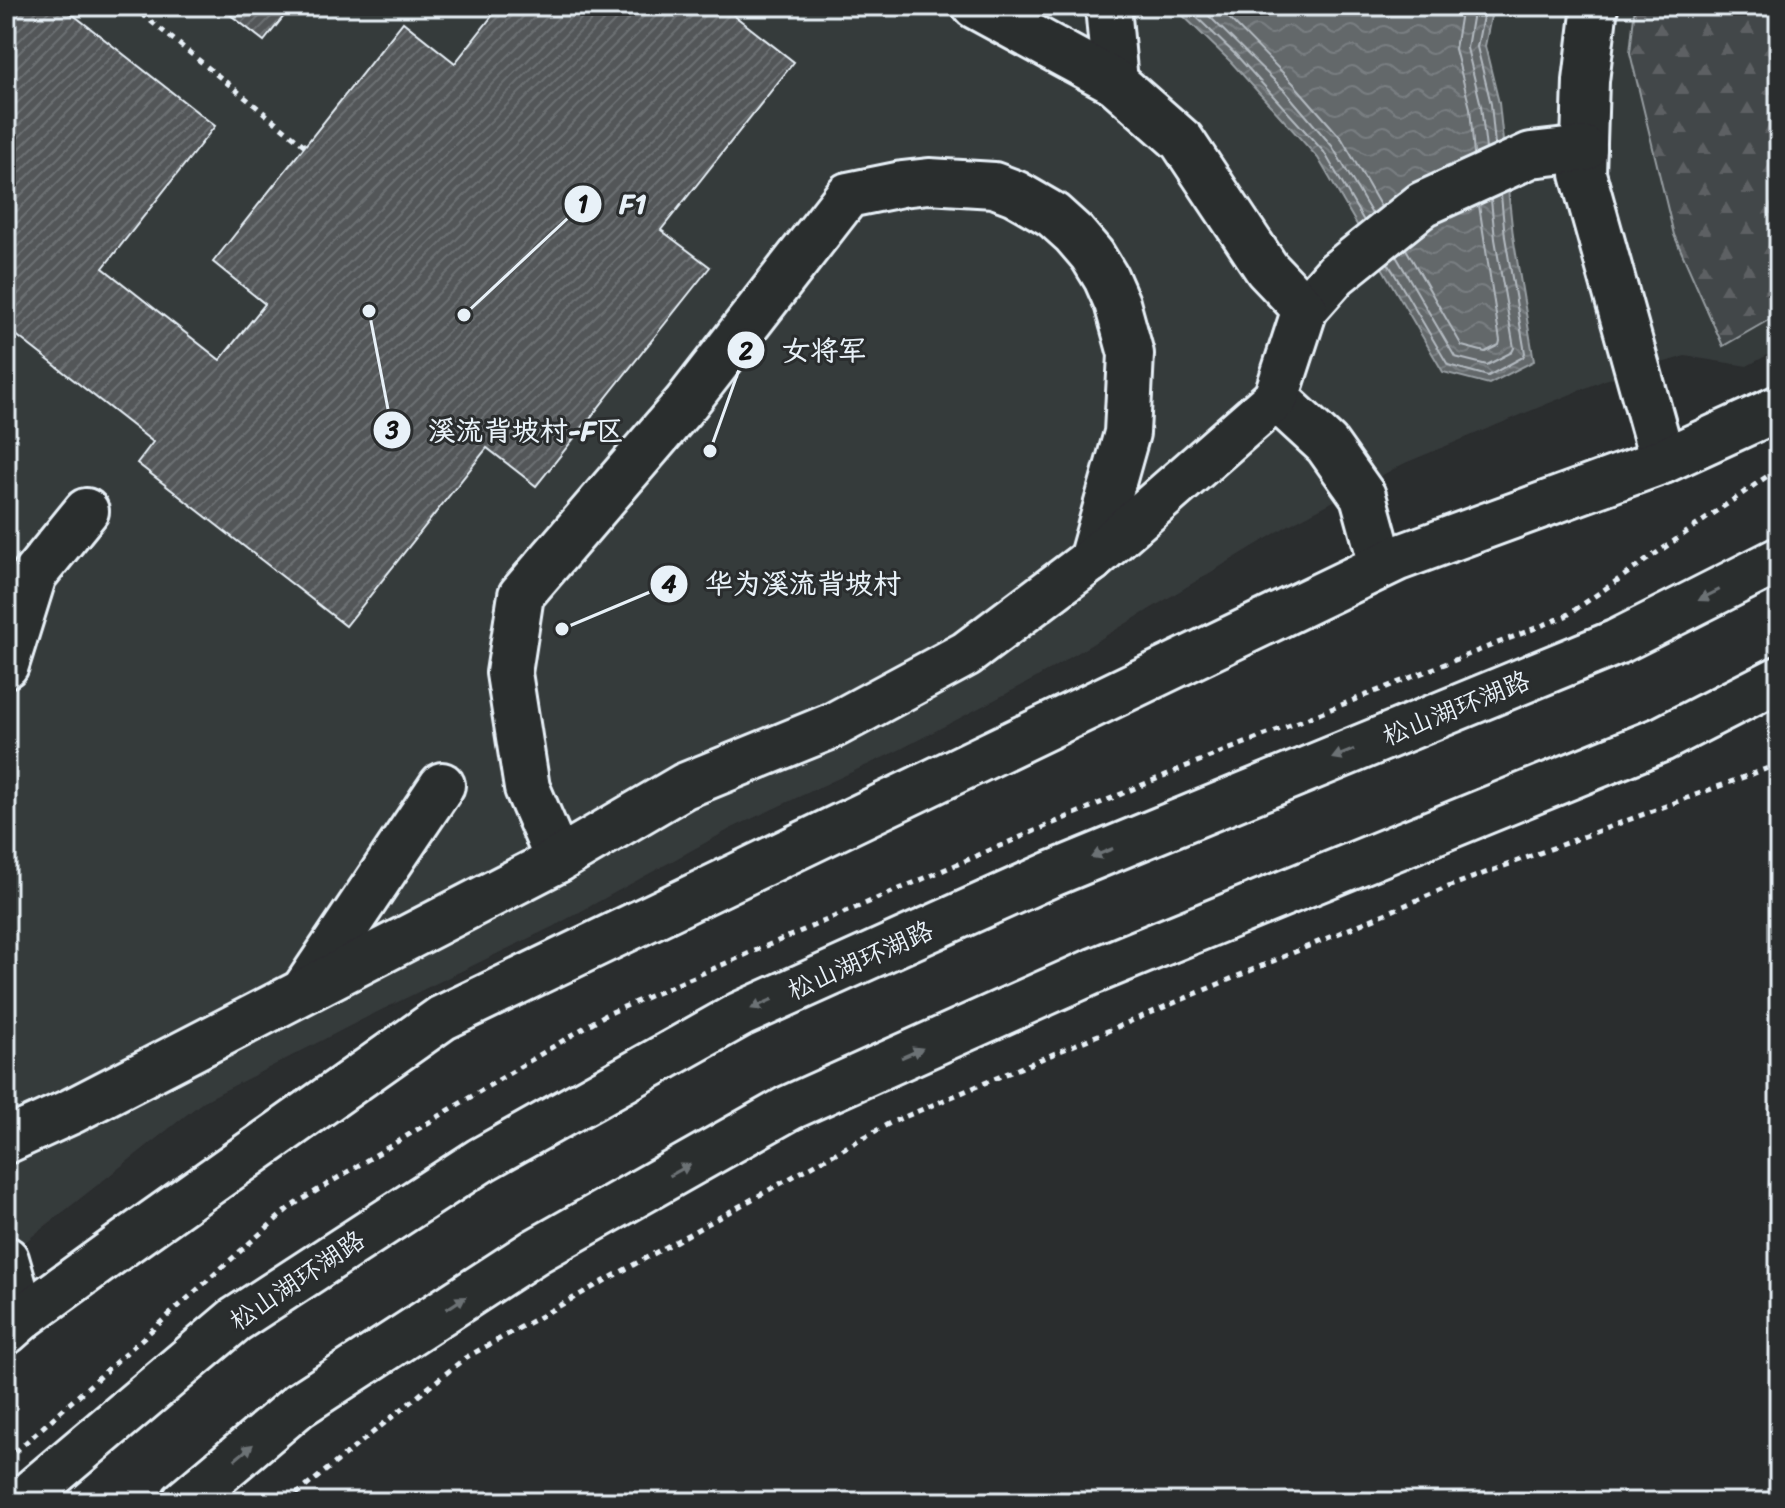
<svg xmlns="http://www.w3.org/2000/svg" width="1785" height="1508" font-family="Sriracha,'LXGW WenKai TC',sans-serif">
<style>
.built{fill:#363a3b}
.forest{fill:url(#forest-firs);stroke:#959ca0;stroke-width:2}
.water{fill:url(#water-waves);stroke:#989fa3;stroke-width:2}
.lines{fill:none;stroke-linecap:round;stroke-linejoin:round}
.shore{stroke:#b3bac0;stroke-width:2}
.building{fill:url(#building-hatch);stroke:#e8f1f8;stroke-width:2}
.minor-casing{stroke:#e8f1f8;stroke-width:50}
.major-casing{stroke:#e8f1f8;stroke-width:50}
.path{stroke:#e8f1f8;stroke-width:5;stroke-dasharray:6 6;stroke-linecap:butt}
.minor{stroke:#2a2d2e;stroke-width:44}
.major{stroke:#2a2d2e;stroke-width:44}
.oneway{fill:#6c7275}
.labels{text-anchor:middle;stroke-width:6;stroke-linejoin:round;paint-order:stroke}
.street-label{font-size:26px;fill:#e8f1f8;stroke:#2a2d2e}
.leader{fill:none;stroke:#e8f1f8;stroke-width:3}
.callout-dot{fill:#e8f1f8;stroke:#2a2d2e;stroke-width:3}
.mark-label{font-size:24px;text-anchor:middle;font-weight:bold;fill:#111}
.callout-label{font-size:28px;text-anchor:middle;font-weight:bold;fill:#e8f1f8;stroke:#2a2d2e;stroke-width:6;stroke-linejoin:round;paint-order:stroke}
</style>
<defs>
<pattern id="forest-firs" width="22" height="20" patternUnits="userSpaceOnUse" patternTransform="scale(2)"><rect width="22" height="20" fill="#424648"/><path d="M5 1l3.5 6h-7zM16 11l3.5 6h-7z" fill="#5d6163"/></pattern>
<pattern id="water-waves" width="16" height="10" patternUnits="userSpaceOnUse" patternTransform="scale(2)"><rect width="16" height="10" fill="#63686b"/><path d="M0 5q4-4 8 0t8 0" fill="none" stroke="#797e81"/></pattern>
<pattern id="building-hatch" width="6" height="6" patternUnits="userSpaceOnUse" patternTransform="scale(2)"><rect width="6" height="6" fill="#535759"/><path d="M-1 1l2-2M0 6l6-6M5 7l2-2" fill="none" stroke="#6c7072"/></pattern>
</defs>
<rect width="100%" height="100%" fill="#2a2d2e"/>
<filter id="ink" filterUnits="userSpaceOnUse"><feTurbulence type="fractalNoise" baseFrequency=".0125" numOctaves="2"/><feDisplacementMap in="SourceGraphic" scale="16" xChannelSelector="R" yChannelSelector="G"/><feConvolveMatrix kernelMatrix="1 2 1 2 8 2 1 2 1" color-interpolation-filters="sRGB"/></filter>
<g filter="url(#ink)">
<path class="built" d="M6,6H1779V349L1747,366L1685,356L1605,380L1405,463L1287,526L1036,678L899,750L732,828L556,925L371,1015L204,1101L6,1257Z"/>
<path class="forest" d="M1635,6H1779V314L1723,346L1674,235L1630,53Z"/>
<path class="water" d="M1173,6H1493L1485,46L1499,103L1513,236L1534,361L1489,384L1443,372L1318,158L1231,62Z"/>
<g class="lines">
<g class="shore">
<path d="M1185,6L1237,56L1324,152L1364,221"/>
<path d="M1199,6L1285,91L1332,146L1372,214"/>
<path d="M1217,6L1293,83L1342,139L1381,207"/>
<path d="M1462,6L1455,49L1470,108L1474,154"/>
<path d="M1474,6L1467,48L1481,106L1486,149"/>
<path d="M1485,6L1477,47L1491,104L1495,145"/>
<path d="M1406,249L1462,346L1485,352L1499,345L1500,341L1479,205"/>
<path d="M1396,256L1455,357L1487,365L1512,352L1514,348L1495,239L1491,200"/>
<path d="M1388,263L1448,365L1488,376L1523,357L1525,353L1505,237L1501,195"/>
</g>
</g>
<g class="building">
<path d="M6,6H62L215,126L103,268L220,360L265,304L213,262L403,22L455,63L500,6H722L794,62L661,230L710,267L536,486L487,448L346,626L137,463L153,442L6,327Z"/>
<path d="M219,6H292L264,41Z"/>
</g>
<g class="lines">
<defs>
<g id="minor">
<path d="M1108,6L1115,82"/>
<path d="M1595,6L1586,81L1583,174L1663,461"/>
<path d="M1305,309L1336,274L1423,204L1531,155L1584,149"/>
<path d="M1276,398L1327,445L1363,496L1382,565"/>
<path d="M6,665L34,575L86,511"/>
<path d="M558,860L527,788L509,673L521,595L686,403L848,195L902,184L929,181L994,185L1015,193L1053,215L1074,234L1092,255L1106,278L1117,303L1131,354L1127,433L1091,560"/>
<path d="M307,986L442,785"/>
<path d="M6,1141L72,1111L558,860L684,786L834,725L966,654L1091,560L1276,398L1305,309L1267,269L1182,141L1115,82L975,6"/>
<path d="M6,1259L23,1317"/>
<path d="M6,1332L23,1317L126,1242L442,1018L1398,558L1663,461L1779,408"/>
</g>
<g id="major">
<path d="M20,1502L235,1320L481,1160L741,1014L1052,874L1617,642L1779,560"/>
<path d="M184,1502L299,1405L536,1251L789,1108L1094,971L1662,739L1779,679"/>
</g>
</defs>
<use href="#minor" class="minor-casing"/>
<use href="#major" class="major-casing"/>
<g class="path">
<path d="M132,6L305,146"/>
<path d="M6,1460L290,1207L605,1015L1182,768L1566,616L1779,468"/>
<path d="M287,1502L465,1358L890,1123L1453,885L1779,764"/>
</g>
<use href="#minor" class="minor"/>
<use href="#major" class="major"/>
</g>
<defs><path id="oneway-solid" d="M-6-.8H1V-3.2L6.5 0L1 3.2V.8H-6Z" transform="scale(2)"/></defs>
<g class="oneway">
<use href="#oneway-solid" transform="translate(1709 595) rotate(153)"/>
<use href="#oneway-solid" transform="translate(1343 754) rotate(158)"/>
<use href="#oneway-solid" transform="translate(1102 853) rotate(158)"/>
<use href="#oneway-solid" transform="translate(762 1004) rotate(156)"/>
<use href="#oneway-solid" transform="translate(912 1053) rotate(-24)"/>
<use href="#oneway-solid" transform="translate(680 1170) rotate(-29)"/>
<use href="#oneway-solid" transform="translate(456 1303) rotate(-33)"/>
<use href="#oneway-solid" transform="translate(244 1452) rotate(-40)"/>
</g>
</g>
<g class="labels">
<g class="street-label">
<text transform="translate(1456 708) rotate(-22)" y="9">松山湖环湖路</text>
<text transform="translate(860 960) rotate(-24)" y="9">松山湖环湖路</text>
<text transform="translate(297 1280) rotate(-34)" y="9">松山湖环湖路</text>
</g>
</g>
<path class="leader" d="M464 315L583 204M710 451L746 350M369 311L392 430M562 629L669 584"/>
<g class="callout-dot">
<circle cx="464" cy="315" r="8"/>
<circle cx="710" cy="451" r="8"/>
<circle cx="369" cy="311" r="8"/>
<circle cx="562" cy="629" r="8"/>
<circle cx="583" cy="204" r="20"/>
<circle cx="746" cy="350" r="20"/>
<circle cx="392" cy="430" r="20"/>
<circle cx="669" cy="584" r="20"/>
</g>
<g class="mark-label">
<text x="583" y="212">1</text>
<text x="746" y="359">2</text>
<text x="392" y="438">3</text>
<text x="669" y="592">4</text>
</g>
<g class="callout-label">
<text x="633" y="213">F1</text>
<text x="824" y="360">女将军</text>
<text x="526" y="440">溪流背坡村-F区</text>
<text x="803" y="593">华为溪流背坡村</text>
</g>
<rect width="1785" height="1508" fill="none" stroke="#2a2d2e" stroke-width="32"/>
<rect x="16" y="16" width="1753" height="1476" fill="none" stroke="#e8f1f8" stroke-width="3" filter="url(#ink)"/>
</svg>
